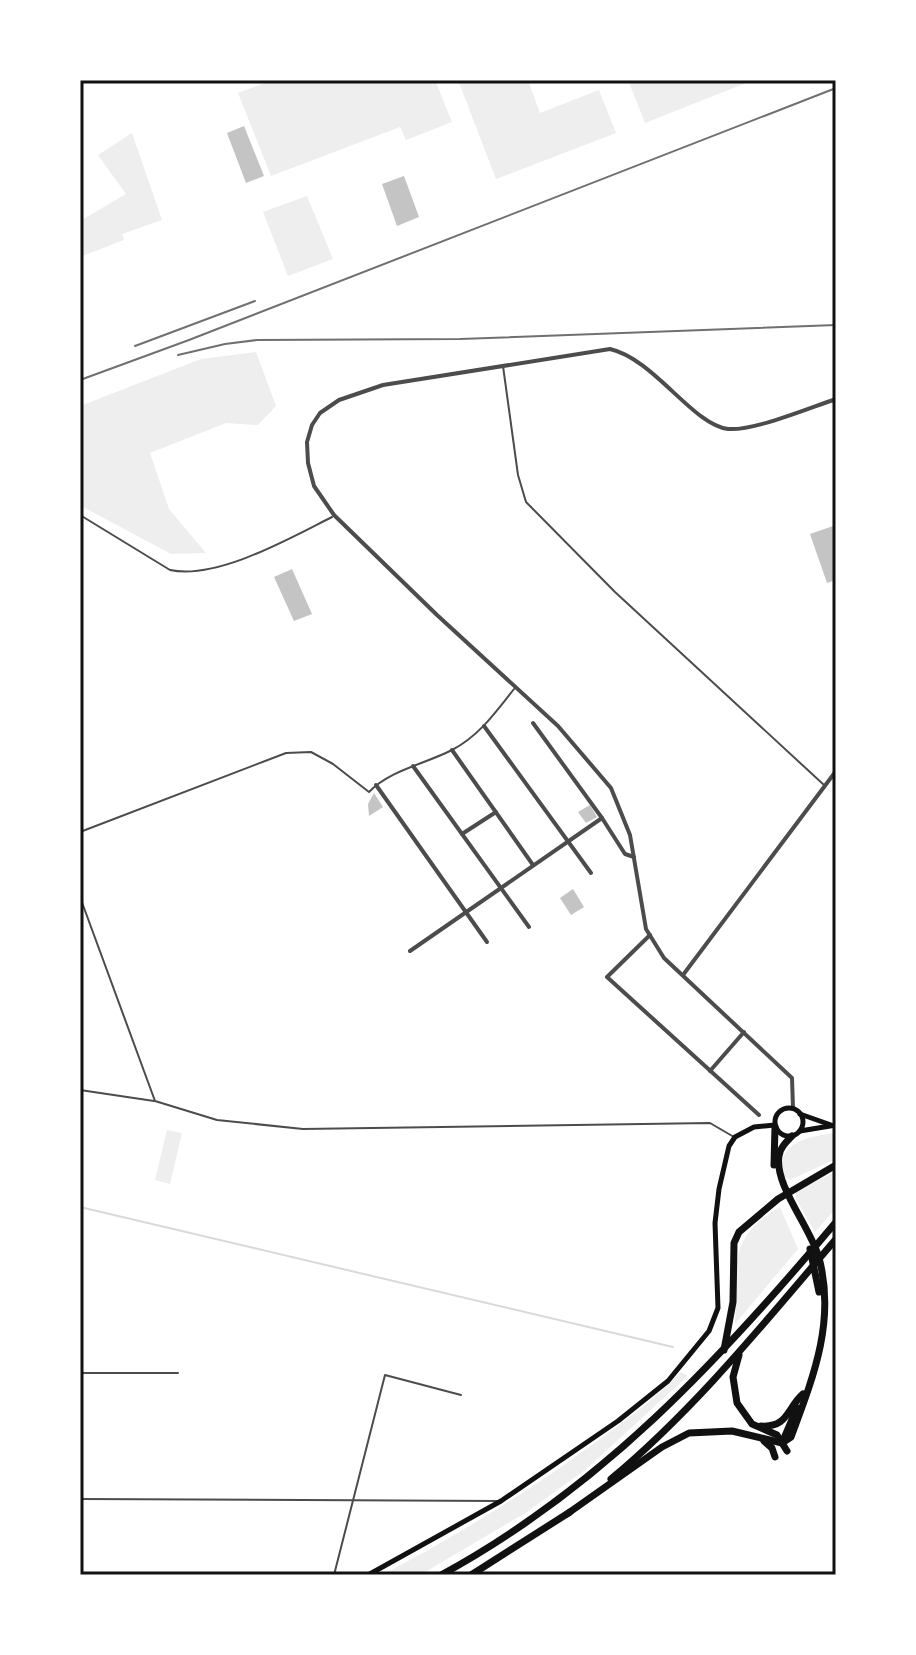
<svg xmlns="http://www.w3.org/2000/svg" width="916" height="1655" font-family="'DejaVu Sans',sans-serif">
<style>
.green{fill:#eee}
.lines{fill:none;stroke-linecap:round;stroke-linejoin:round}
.stream{stroke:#d9d9d9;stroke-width:2}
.building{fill:#c4c4c4}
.service{stroke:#4c4c4c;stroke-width:2}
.minor{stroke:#4c4c4c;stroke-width:4}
.secondary{stroke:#111;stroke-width:5}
.motorway{stroke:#111;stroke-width:7}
.rail{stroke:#707070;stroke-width:2}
.neatline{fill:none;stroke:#111;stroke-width:3}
</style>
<rect width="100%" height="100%" fill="#fff"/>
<g class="green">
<path d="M273,80H435L452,122L406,140L400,127L271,176L238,93Z"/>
<path d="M458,80H528L540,113L599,90L616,133L496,179Z"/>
<path d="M628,80H751V81L645,123Z"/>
<path d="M132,133L162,220L122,234L124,240L80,257V221L126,194L98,155Z"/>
<path d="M307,196L333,259L288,276L263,212Z"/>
<path d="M256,352L276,406L258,425L226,423L150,453L169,509L206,553L171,554L83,507L80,489V406L201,359Z"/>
<path d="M167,1130L182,1133L170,1184L155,1180Z"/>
<path d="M836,1133V1159L790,1180L783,1176C775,1142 810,1136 836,1133Z"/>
<path d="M836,1171V1208L815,1232L796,1199V1192Z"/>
<path d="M780,1207L798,1249L735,1324C738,1267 725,1239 780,1207Z"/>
<path d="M681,1372L688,1376L585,1470L527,1512L420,1575H382C456,1536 528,1492 596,1442C626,1420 656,1398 681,1372Z"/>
</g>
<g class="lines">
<path class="stream" d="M80,1207L673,1347"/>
</g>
<g class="building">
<path d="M244,126L264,176L246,183L227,133Z"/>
<path d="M404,176L419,217L397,226L382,184Z"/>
<path d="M836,525V580L827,583L810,534Z"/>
<path d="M292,569L312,614L294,621L274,577Z"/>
<path d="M374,793L383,807L369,816L368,804Z"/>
<path d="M590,805L597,817L586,823L578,812Z"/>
<path d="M573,889L584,907L571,915L560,898Z"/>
</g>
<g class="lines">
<g class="service">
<path d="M503,366L518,475L526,502L615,592L824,785"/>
<path d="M80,515L170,570C217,580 290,538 332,517"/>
<path d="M80,832L286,753L311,752L333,764L369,792C390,770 425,764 452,750C479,736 495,713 514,689"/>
<path d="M80,897L155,1101L217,1120L303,1129L710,1123L734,1137"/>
<path d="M80,1090L154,1101"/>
<path d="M80,1373H178"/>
<path d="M80,1499L499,1501"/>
<path d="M334,1575L385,1375L461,1395"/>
</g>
<g class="minor">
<path d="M533,723L602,818"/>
<path d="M484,726L591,873"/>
<path d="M452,750L533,865"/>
<path d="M413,766L529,927"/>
<path d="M376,785L487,942"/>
<path d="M462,834L496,812"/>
<path d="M650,935L607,977L759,1115"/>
<path d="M410,951L602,818L625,854L634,857"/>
<path d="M683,975L836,771"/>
<path d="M710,1071L744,1032"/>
<path d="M793,1108L792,1078L664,958L646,929L630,835L611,788L558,726L437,615L334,515L314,486L308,463L307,442L312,425L320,413L339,400L383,385L610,349C654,359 693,425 728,429C754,431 809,408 836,399"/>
</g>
<g class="secondary">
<circle cx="789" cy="1122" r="14"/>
<path d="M800,1114L831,1125"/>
<path d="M800,1131L836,1125"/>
<path d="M368,1575L501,1501L618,1421L668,1381L709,1331L718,1308L715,1223L719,1189L729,1146L735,1137L754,1127L775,1125"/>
</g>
<g class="motorway">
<path d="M774,1165L775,1127"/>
<path d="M810,1249L819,1292"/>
<path d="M724,1350L733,1302L734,1243L739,1232L778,1199L836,1165"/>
<path d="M739,1355L733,1377L737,1403L752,1424L777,1435L787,1451"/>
<path d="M761,1426C788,1428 787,1408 803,1394"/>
<path d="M764,1441L772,1448L775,1457"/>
<path d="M782,1443L797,1408"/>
<path d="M611,1479C696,1408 764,1323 836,1239"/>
<path d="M567,1514L662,1447L689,1433L732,1431L782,1443L791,1437C813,1378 836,1321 819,1258C811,1228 774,1185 779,1156C780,1148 786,1142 792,1136"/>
<path d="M441,1575C601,1488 720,1360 836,1222"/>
<path d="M471,1575L570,1512"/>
</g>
<g class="rail">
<path d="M135,346L255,301"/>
<path d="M178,355L225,344L257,340L460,339L836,325"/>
<path d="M80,380L189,340L836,88"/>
</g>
</g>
<rect width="916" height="1655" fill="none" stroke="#ffffff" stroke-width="164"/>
<rect x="82" y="82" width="752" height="1491" class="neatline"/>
</svg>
